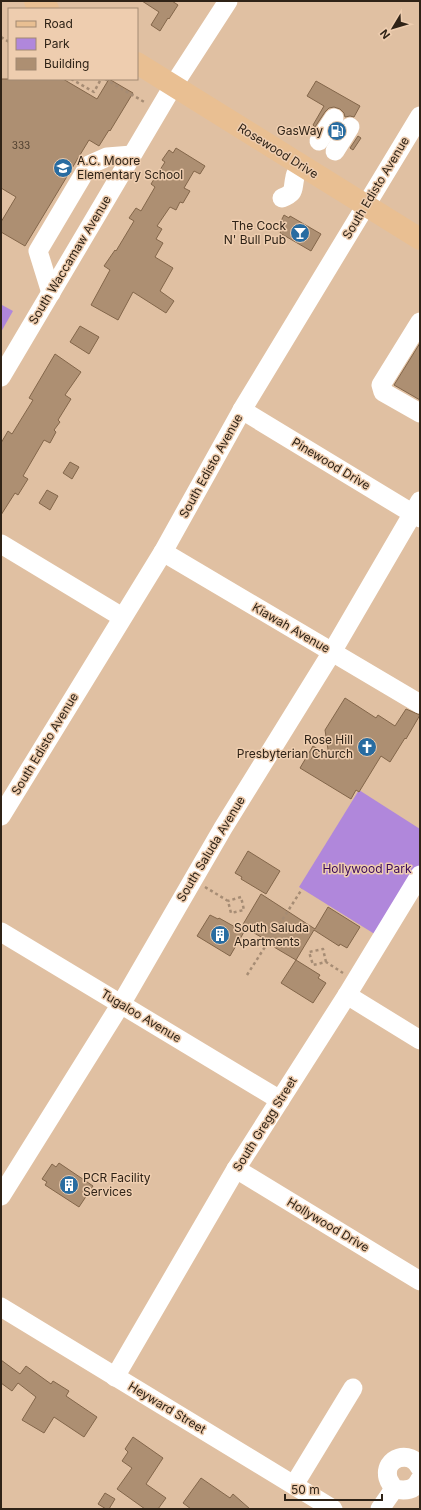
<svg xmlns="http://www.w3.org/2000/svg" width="421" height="1510" font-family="Inter,sans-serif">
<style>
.green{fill:#b087db}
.building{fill:#ad8f72;stroke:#83664a}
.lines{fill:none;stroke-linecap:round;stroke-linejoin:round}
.path{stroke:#a68c74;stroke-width:2.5;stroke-dasharray:3 3;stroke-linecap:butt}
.minor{stroke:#fff;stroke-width:19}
.major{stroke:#e9bf92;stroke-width:22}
.labels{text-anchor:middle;stroke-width:3;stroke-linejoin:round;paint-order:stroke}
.number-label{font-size:10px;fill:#4e3e2e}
.poi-label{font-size:12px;fill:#2f2317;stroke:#eecdaf;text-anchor:end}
.street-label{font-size:12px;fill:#2f2317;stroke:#eecdaf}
.park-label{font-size:12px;fill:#39085b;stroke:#eecdaf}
</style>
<rect width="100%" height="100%" fill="#e0c0a2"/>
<g class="green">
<path d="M2,305L13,311L1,332V307Z"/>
<path d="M359,790L420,829V875L381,938L299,887Z"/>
</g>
<g class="building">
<path d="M142,1H172L178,5L169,19L168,18L160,31L151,25L159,12Z"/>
<path d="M1,79H63L97,99L109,79L133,93L110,131L109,130L99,146L89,140L25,246L1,232V222L16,197L1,188Z"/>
<path d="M316,81L360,106L354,117L350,116L345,117L344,113L340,109L334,107L329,108L325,112L315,127L313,125L324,106L307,96Z"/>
<path d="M358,136L361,138L353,150L350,148Z"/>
<path d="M176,148L205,166L200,174L194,171L184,188L190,191L183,203L180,202L176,210L170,207L157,226L162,229L156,239L163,243L155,257L173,268L160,291L174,301L166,313L133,292L118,320L91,305L110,270L104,266L115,250L116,251L134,221L129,218L136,208L141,211L155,187L151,184L165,162L162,160L169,150L173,153Z"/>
<path d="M284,215L289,218L290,216L321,234L311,251L280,233L282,229L278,227Z"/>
<path d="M80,326L99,337L89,354L70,342Z"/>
<path d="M420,343V400L394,385Z"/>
<path d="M55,354L81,372L65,395L71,399L58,420L60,422L54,430L56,432L50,443L44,440L23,476L28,479L18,495L15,493L1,515V443L8,431L12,434L33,400L29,398Z"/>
<path d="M70,462L79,467L72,479L63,473Z"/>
<path d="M47,490L58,496L50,510L39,503Z"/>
<path d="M345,698L376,718L378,715L395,726L406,709L420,715L406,739L405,738L390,762L381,756L359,792L356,790L351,799L300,768L313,746L329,756L325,730Z"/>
<path d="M248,851L280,871L266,894L241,879L242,877L235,873Z"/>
<path d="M261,894L315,929L328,907L360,927L347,948L340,944L339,946L314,930L296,960L320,975L318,978L326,983L313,1003L281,983L296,960L274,947L275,945L242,926Z"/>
<path d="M210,915L218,919L219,918L244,932L230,956L197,936Z"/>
<path d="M59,1163L93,1186L79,1207L45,1185L47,1182L42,1179L52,1164L56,1167Z"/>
<path d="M1,1360L20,1374L26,1366L51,1384L53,1381L69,1391L66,1396L97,1417L84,1437L54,1417L44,1433L22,1420L36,1397L18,1383L12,1391L1,1383Z"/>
<path d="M133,1437L163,1458L146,1484L166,1498L158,1509H145L117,1489L132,1468L122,1461L128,1452L125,1449Z"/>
<path d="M201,1478L230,1498L233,1494L250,1509H191L183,1503Z"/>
<path d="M105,1493L115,1499L109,1509H106L98,1504Z"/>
</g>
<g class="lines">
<g class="path">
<path d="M1,37L9,42"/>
<path d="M71,79L94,92L101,79"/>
<path d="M105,79L146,103"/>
<path d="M205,887L228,901L231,913L244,910L241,897L228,901"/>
<path d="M326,962L323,949L309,952L313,965L326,962L343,973"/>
<path d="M247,975L302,889"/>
</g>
<g class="minor">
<path d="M319,141L334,118"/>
<path d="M335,151L350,127"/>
<path d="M282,198C296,192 292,190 295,177C295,173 299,169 301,165"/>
<path d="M51,293L38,251L89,165L107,157L132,155"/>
<path d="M420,322L381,385L383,392L420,413"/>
<path d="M1,377L173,86L228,1"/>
<path d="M242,410L420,518"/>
<path d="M1,544L122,617"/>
<path d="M163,552L420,704"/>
<path d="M1,816L163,552L242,410L420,116"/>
<path d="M1,932L280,1100"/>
<path d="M347,995L420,1040"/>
<path d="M236,1169L420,1281"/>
<path d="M1,1196L124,999L223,828L332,652L420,501"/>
<path d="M1,1307L333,1509"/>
<path d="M115,1377L236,1169L347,995L420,875"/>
<path d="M420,1468C411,1449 383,1457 388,1478C389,1482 392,1485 394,1489C405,1491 415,1491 420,1479"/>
<path d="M294,1485L353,1388"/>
<path d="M380,1509L394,1489"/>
</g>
<g class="major">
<path d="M35,1L48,9"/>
<path d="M137,63L420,239"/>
</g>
</g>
<defs>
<symbol id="fuel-disc" viewBox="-11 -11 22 22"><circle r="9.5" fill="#286ca1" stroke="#eecdaf"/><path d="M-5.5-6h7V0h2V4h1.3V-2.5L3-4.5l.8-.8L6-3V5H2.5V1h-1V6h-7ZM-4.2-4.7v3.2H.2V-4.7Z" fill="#fff"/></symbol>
<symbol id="school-disc" viewBox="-11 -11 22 22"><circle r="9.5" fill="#286ca1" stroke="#eecdaf"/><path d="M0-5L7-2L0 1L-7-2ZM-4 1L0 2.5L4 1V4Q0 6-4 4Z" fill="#fff"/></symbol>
<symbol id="bar-disc" viewBox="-11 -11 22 22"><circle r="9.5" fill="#286ca1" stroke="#eecdaf"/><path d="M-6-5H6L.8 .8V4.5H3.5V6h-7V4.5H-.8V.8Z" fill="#fff"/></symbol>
<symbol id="church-disc" viewBox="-11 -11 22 22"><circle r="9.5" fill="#286ca1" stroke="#eecdaf"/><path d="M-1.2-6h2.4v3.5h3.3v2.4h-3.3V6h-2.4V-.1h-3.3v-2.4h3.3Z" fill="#fff"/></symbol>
<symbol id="building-disc" viewBox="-11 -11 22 22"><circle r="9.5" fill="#286ca1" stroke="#eecdaf"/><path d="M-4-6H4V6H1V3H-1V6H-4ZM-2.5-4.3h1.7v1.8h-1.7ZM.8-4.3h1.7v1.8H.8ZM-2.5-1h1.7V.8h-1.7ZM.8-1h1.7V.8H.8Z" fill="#fff"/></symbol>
</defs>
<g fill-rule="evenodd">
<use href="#fuel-disc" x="326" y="120" width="22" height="22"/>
<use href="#school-disc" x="52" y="157" width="22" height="22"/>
<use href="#bar-disc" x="289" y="222" width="22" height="22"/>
<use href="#church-disc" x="356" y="736" width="22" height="22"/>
<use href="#building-disc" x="209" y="924" width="22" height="22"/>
<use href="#building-disc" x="58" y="1174" width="22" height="22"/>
</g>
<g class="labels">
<g class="number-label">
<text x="21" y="149">333</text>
</g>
<g class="poi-label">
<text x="323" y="135">GasWay</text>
<text x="77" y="165" text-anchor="start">A.C. Moore<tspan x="77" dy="14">Elementary School</tspan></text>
<text x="286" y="230">The Cock<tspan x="286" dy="14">N' Bull Pub</tspan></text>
<text x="353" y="744">Rose Hill<tspan x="353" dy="14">Presbyterian Church</tspan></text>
<text x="234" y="932" text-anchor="start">South Saluda<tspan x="234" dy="14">Apartments</tspan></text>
<text x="83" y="1182" text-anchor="start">PCR Facility<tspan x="83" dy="14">Services</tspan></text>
</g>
<g class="street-label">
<text transform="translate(278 151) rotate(32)" y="4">Rosewood Drive</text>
<text transform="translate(376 188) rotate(-59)" y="4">South Edisto Avenue</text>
<text transform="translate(70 260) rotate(-59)" y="4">South Waccamaw Avenue</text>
<text transform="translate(331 464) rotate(31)" y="4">Pinewood Drive</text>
<text transform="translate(211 466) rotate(-61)" y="4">South Edisto Avenue</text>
<text transform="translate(291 628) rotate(30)" y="4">Kiawah Avenue</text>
<text transform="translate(45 744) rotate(-59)" y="4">South Edisto Avenue</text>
<text transform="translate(211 849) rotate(-59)" y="4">South Saluda Avenue</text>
<text transform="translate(141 1016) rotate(31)" y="4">Tugaloo Avenue</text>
<text transform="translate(265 1124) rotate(-58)" y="4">South Gregg Street</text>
<text transform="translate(328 1225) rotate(31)" y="4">Hollywood Drive</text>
<text transform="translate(167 1408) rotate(31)" y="4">Heyward Street</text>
</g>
<g class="park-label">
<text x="367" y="873">Hollywood Park</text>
</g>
</g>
<rect width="421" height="1510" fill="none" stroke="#2f2317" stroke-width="4"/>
<rect x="8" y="8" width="130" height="72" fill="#eecdaf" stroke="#a28972"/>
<rect x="16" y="21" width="20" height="6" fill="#e9bf92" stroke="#a28972"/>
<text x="44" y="28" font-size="12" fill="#2f2317">Road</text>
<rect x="16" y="38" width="20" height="12" fill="#b087db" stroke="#a28972"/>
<text x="44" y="48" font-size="12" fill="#2f2317">Park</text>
<rect x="16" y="58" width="20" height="12" fill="#ad8f72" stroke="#a28972"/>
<text x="44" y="68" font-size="12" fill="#2f2317">Building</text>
<g transform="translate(393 28) rotate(232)" stroke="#eecdaf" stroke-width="3" paint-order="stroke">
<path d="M0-3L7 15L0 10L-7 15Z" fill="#2f2317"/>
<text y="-6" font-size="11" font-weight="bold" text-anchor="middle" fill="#2f2317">N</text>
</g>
<path d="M285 1494v6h97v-6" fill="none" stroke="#2f2317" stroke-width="2"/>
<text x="291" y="1494" font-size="12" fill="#2f2317" stroke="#eecdaf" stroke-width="3" paint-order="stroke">50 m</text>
</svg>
